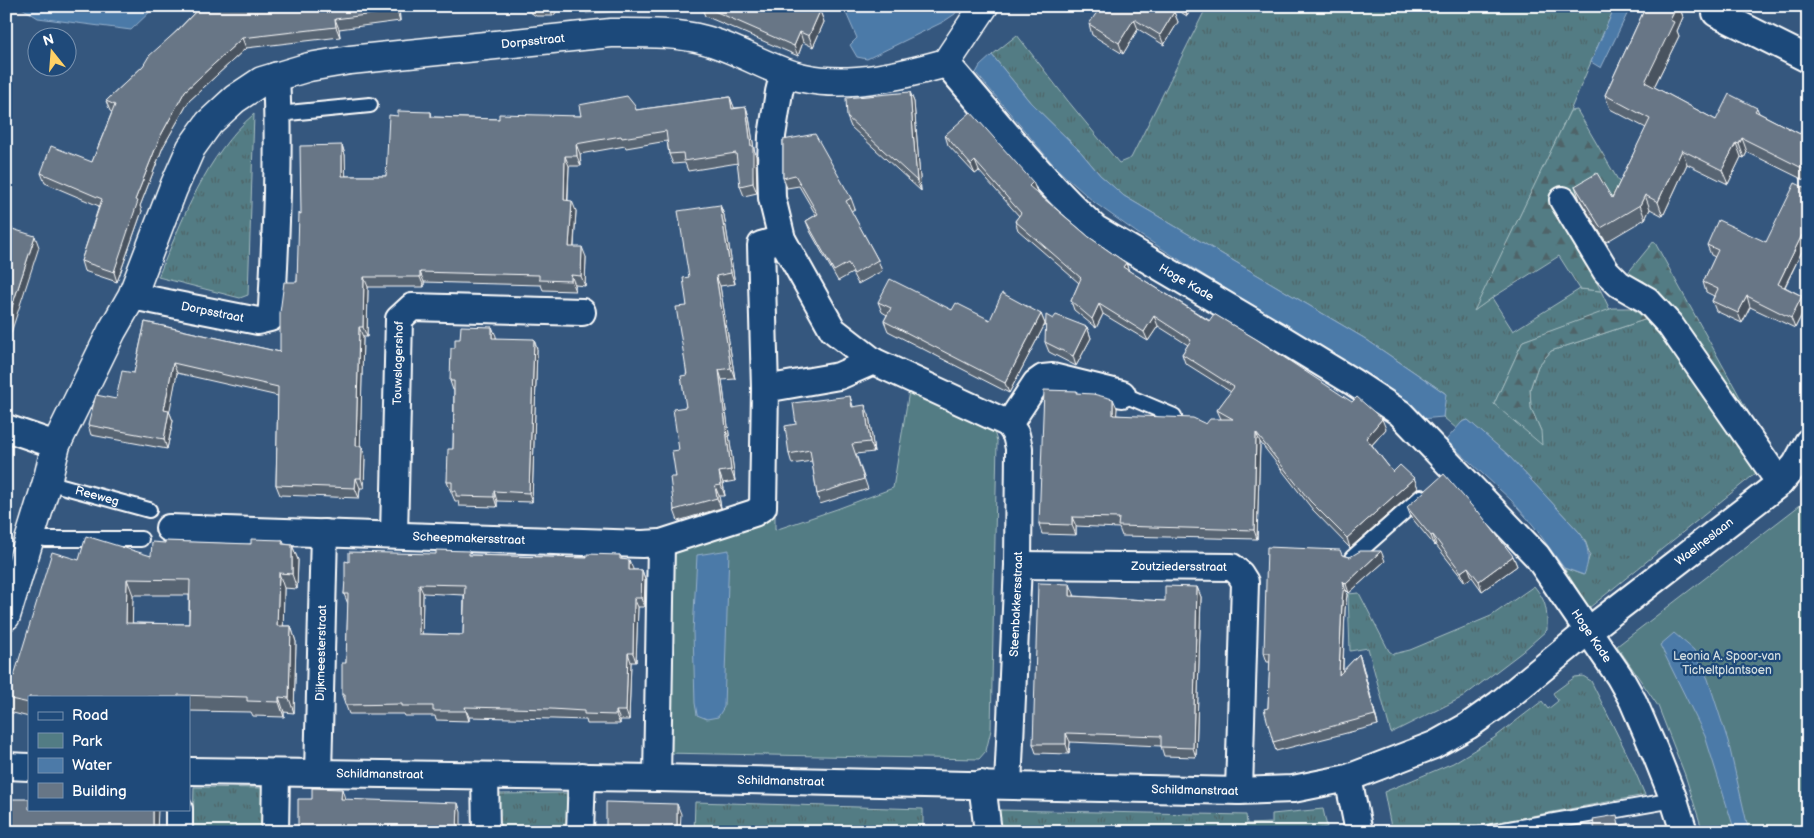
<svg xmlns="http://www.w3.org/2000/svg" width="1814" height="838" font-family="'Balsamiq Sans',sans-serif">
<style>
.grass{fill:url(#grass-tufts);stroke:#a8bec2}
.forest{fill:url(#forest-firs);stroke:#a8bec2}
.park{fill:#527c84;stroke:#a8bec2}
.water{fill:#4c7aa8;stroke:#94afcb}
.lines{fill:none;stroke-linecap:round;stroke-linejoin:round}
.lane-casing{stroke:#fff;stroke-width:18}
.street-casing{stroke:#fff;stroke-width:30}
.secondary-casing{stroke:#fff;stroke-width:31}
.lane{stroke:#1f4a7a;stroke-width:14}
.street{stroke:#1f4a7a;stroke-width:26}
.secondary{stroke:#1f4a7a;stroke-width:28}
.wall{fill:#596573;stroke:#fff;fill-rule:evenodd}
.shaded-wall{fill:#48535e;stroke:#fff}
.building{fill:#677686;stroke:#fff;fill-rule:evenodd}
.labels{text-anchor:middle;stroke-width:4.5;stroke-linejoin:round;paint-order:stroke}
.street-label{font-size:12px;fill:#fff;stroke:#1f4a7a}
.park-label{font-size:12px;fill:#d4dee0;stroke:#1f4a7a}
</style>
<defs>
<pattern id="grass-tufts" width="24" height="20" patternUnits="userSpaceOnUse" patternTransform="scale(1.25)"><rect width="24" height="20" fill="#527c84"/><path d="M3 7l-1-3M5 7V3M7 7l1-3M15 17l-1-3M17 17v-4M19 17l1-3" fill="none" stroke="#4f6468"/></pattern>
<pattern id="forest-firs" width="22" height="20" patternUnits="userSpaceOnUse" patternTransform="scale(1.25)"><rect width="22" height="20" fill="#527c84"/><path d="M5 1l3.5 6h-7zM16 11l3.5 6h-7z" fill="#4f6468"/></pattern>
</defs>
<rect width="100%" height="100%" fill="#35577e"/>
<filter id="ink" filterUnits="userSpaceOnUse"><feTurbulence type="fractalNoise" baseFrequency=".02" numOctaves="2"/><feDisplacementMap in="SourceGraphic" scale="10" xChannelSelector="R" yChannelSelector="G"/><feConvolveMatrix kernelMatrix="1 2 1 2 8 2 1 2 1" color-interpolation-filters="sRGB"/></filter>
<g filter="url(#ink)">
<g class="grass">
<path d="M1207,6H1615L1570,111L1475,310L1492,298L1513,331L1580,289L1601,291L1610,310L1523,341L1494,404L1541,431L1531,408L1530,389L1538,366L1551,351L1647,319L1667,339L1761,469L1589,608L1564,568L1583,575L1590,555L1585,540L1580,533L1508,455L1468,420L1462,422L1457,429L1443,417L1445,393L1364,338L1124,196L1100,175L1080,151L1030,102L992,55L1017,35L1068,101L1119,163L1131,158Z"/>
<path d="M254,114L248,295L240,298L158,277C183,219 205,156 254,114Z"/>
<path d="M1534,586C1547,602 1547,610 1547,630L1522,652L1463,697L1391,733L1368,648L1350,651L1348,594L1359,593L1389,651L1393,654L1410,650L1491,616Z"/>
<path d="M1583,676L1591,681L1631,762L1645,795L1445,832H1392L1384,792L1453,763L1494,738L1542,701L1548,709L1558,701L1553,693L1575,677Z"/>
<path d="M194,787L266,788L265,832H193Z"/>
<path d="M567,793L566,832H498V794Z"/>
<path d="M695,802L923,809V832H694Z"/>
<path d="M1323,809L1327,827L1300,832H997L995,819L1000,810L1246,815L1247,824L1272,823V814Z"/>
</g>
<g class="forest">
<path d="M1577,110L1625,192L1560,211L1601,291L1580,289L1559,256L1492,298L1474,311L1570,111Z"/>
<path d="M1654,241L1761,435L1759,437L1678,313L1644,281L1627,274Z"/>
<path d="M1613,308H1631L1647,319L1551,351L1538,366L1530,389L1531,408L1541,431L1542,445L1494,404L1523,341Z"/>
</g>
<g class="park">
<path d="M909,391L994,432L997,441L991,730L986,751L979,759L664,753L666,546L775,510V530L837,509L893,488Z"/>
<path d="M1808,499V832H1703L1685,775L1658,706L1617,646Z"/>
</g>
<g class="water">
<path d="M19,6H156L131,30L38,18Z"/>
<path d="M843,6H958L955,14L943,22L867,59L857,57L850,45L857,38Z"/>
<path d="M1615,6H1631L1601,68L1591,62Z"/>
<path d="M992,55L1030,102L1080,151L1100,175L1124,196L1364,338L1436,387L1446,394L1443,417L1421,419L1363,375L1140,235L1095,203L1057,169L976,73L980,66Z"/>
<path d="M1468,420L1508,455L1580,533C1590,548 1590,559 1584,575L1564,568L1533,525L1511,500L1446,440L1462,422Z"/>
<path d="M729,550L724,707L718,717L707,719L697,715L695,703L693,632L697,555Z"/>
<path d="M1674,633L1694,650L1708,679L1728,741L1749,832H1735L1705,736L1660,645Z"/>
</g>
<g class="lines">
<defs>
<g id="lane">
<path d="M278,114L370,105"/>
<path d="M1122,394L1174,416"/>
<path id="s1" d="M47,482L149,510"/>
<path d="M30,536L45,539H141"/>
<path d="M1352,558L1421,497"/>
<path d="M1492,832L1674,800"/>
</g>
<g id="street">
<path d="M1716,13L1808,59"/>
<path id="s2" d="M946,63C995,119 1041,179 1096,229L1279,337L1353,382L1400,413L1537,556L1619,676L1633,701L1655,752L1674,800L1684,832"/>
<path d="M784,72L779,92L772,136L771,163L772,198L782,239L833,330L873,361L1009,424"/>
<path d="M1563,200L1606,271L1619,284L1647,300L1670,325L1780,483"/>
<path id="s3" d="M132,296L258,321L270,318L272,307C276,230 280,153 276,76"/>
<path d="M765,389L839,376L873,361"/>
<path d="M6,428L56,445"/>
<path id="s4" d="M169,528L642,544L661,543L754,513L763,507L765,389L761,245L782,239"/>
<path id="s5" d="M394,535L399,319L412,307L582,312"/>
<path id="s6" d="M1018,565L1232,567L1240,574L1245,582L1239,791"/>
<path d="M6,766L29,767"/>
<path id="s7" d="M189,771L657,778L1239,791L1293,789L1348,778L1434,745L1468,726L1499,704L1588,631L1780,483L1796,464L1808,442"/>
<path id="s8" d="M318,773L324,533"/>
<path d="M485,776L486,832"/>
<path d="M657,778L661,543"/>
<path d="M1348,778L1359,832"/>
<path d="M982,784L988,832"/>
<path id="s9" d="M1008,785L1018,565L1019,448L1016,435L1009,424L1036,383L1043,378L1053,377L1122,394"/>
<path d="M179,832V809"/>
<path d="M275,832L276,773"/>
<path d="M580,832L582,776"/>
</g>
<g id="secondary">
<path id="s10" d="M6,616L47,482L56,445L112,331L132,296L173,189L191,148L209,123L223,110L235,99L262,81L309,67L350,60L611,33C642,33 675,32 705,40C739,49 770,71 804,78C850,88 903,75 946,63L984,6"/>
</g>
</defs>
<use href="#lane" class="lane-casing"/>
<use href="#street" class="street-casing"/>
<use href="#secondary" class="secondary-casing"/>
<use href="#lane" class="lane"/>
<use href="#street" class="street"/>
<use href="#secondary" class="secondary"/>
</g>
<g class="wall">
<path d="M190,6H399L400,21L339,29L340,37L246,48L189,101L163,147L140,206L142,211L117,282L84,271L81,261L99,206L45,183L41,173L92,162L112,112L110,111L106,101L143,66L195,12Z"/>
<path d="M521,6H561L553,16H536Z"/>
<path d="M583,6H621V11L586,13Z"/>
<path d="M701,6H818L816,10L820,11L824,22L813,47L803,42L798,56L705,16Z"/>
<path d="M1171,6H1193L1187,16Z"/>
<path d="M1646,6H1679L1683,17L1677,31L1679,36L1654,87L1716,120L1757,108L1759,113L1800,134L1808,118V182L1747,152L1744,158L1741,157L1728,184L1687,164L1663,216L1650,209L1645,219L1606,242L1580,200L1575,186L1612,198L1646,128L1610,109L1605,95Z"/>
<path d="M1174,12L1178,22L1164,45L1138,29L1123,54L1092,35L1089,24Z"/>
<path d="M910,92L914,102L921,191L851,127L847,117Z"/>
<path d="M730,97L734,108L746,107L749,117L754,149L756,156L757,193L744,196L740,186L738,163L688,171L685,163L673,164L669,154L667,141L626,148L625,146L580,154L581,166H569L568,200L576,211L574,247L586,257L585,286L575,285V291L543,290L541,285L459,283L424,282V287H368L367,337H363L360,446L365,456L364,488H360L359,498L280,495L276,485L278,396L177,373L169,411L173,421L167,449L91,435L88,425L116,399L134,373L145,322L280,352L297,282L301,214L342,145L345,155V176H386L398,116L431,112L432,117L499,119L581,116L636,110Z"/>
<path d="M945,135L1037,192L1089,237L1126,263L1129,271L1386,429L1372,445L1393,472L1414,478L1418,488L1350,548L1313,510L1260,442L1257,539L1122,536L1119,528L1076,526V535L1042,534L1039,524L1077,393L1117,408L1116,415L1206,424L1221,419L1217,410L1231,392L1185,363L1182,354L1188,345L1158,326L1148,341L1103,314L1096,328L1074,310L1071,301L1079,283L1018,230L1015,221L1019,216L979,171L975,174L948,145Z"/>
<path d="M783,140L851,198L855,209L851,211L878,260L882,271L858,284L852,273L838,281L810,231L806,221L816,215L799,186L787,188L783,178Z"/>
<path d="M1808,189V246L1805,245L1785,287L1802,296L1806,306L1795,328L1750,307L1742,323L1716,311L1712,301L1714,296L1706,292L1703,282L1715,257L1711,255L1707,245L1766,242Z"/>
<path d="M720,205L724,215L735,284L720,286L735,379L722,380L735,481L723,483L725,496H719L721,508L678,521L674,510L676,477L679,450L686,407L687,306L689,277Z"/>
<path d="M878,302L952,310L990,320L1041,314L1045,324L1009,393L888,331L884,321L887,315L882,312Z"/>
<path d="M1053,319L1087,327L1091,338L1076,366L1049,352L1045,342Z"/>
<path d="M492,327L496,338L537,349L532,502L497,501V507L459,506L458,501H455L447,482L453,449L454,390H453L450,381L460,339Z"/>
<path d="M854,407L869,415L874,452L856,454L868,489L820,504L817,494L812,461L792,464L789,454L796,424Z"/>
<path d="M1407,507L1513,556L1517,566L1482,591L1472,577L1465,582L1436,545L1435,546L1411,517Z"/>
<path d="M283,540L284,544L292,545L298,560L297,589L284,588L283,626H291L296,642L294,713L284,712V717L253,716L251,712L189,711V697H29V717L9,712L6,705V684L14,676L79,560L151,556ZM133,595H189V624L132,623Z"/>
<path d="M471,555L587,558L620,555L622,559L633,570H642L645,579L644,607H638L636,662H631L629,720H620V724H587L586,720L554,719L469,717V721L436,720L435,716H405L404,714H349L342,695L346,663L348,604L344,594L349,562ZM423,593L464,595L463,635L422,634Z"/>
<path d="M1342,555L1350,557L1385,561L1349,593L1346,590L1347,595L1345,609L1343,671L1359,654L1362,663L1378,725L1276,751L1273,742L1268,708L1270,662H1267L1264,653Z"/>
<path d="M1197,587L1201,597L1196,757L1164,756L1161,746L1070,742L1069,754L1036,753L1033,744L1074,594V596L1165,601Z"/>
</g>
<g class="shaded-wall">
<path d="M396,6H399L400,21L397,11Z"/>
<path d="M549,6H561L553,16Z"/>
<path d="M810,6H818L813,17Z"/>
<path d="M1188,6H1193L1187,16L1186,10Z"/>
<path d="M1677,6H1679L1683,17L1677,31L1679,36L1650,95L1645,82L1670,20Z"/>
<path d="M820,11L824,22L813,47L809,36Z"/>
<path d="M1174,12L1178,22L1164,45L1160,35Z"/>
<path d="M335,19L339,29L340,37L336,27Z"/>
<path d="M1134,19L1138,29L1123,54L1119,43Z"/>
<path d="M800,32L803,42L798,56L794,46Z"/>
<path d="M242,38L246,48L189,101L163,147L140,206L142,211L117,282L114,272L135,200L160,137L185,91Z"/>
<path d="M910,92L914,102L921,191L917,181Z"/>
<path d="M730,97L734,107L735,119L732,109Z"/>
<path d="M746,107L749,117L754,149L756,156L757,193L753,183L751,146Z"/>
<path d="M1742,138L1747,152L1744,158L1739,144Z"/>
<path d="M1736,143L1741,157L1728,184L1722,170Z"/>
<path d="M576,144L580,154L581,166L577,156Z"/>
<path d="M342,145L345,155L346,186L342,176Z"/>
<path d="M1682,150L1687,164L1663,216L1658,202Z"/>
<path d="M565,156L569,166L567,210L564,200Z"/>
<path d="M975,161L979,171L975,174L971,165Z"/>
<path d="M1033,182L1037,192L1033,196L1029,186Z"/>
<path d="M1645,195L1650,209L1645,219L1640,205Z"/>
<path d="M572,201L576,211L573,257L569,247Z"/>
<path d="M720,205L724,215L735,284L731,273Z"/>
<path d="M1802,235L1805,245L1781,294L1778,284Z"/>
<path d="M35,236L39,247L6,348V325Z"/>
<path d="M582,247L586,257L585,286L581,276Z"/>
<path d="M1126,263L1129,272L1123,267Z"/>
<path d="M420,272L424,282V287L420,277Z"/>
<path d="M571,275L575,285V291L571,281Z"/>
<path d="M716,276L720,286L735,379L731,368Z"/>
<path d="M364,277L368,287L367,337L363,327Z"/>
<path d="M1747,296L1750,307L1742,323L1738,313Z"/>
<path d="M1802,296L1806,306L1795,328L1791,318Z"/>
<path d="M1099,304L1103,314L1096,328L1092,319Z"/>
<path d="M1041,314L1045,324L1009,393L1005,383Z"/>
<path d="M1154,316L1158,326L1148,341L1144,332Z"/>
<path d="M359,327L363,337L360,456L356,446Z"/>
<path d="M492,327L496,336V347L492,338Z"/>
<path d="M1087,327L1091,338L1076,366L1073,356Z"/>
<path d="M534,339L537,349L532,502L529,493Z"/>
<path d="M173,363L177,373L168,420L164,410Z"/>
<path d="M719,370L722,380L735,481L731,470Z"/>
<path d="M850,396L853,406L855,417L852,407Z"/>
<path d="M1113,399L1117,408L1116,425L1113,415Z"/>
<path d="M865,405L869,415L874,452L870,442Z"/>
<path d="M169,411L173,421L167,449L164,439Z"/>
<path d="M1382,419L1386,429L1369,448L1366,438Z"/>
<path d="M1256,433L1260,442L1257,539L1254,530Z"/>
<path d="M362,446L365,456L364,488L361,478Z"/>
<path d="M719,472L723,483L725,496L721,485Z"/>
<path d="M356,478L360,488L359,498L355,488Z"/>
<path d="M1414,478L1418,488L1350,548L1347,538Z"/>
<path d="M715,486L719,496L721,508L717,498Z"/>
<path d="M494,491L497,501V507L494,497Z"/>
<path d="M1072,517L1076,526V535L1072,525Z"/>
<path d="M1433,535L1436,545L1435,546L1431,536Z"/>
<path d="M292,545L298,560L297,589L292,574Z"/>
<path d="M1381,551L1385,561L1349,593L1346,584Z"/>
<path d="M1513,556L1517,566L1482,591L1479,581Z"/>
<path d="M629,560L633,569L632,579L629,570Z"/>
<path d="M1468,567L1472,577L1465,582L1461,572Z"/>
<path d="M642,570L645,579L644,607L641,598Z"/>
<path d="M279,573L284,588L283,641L277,626Z"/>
<path d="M127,579L133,595L132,639L126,623Z"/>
<path d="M1343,581L1347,595L1345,609L1342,684L1339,675Z"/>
<path d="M419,584L423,593L422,643L419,634Z"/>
<path d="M1070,584L1074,594V606L1070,596Z"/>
<path d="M1197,587L1201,597L1196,757L1193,748Z"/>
<path d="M634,598L638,607L636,662L633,653Z"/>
<path d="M291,626L296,642L294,713L289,698Z"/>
<path d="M628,653L631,662L629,720L626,711Z"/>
<path d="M1359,654L1362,663L1378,725L1375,715Z"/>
<path d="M279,697L284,712V717L279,702Z"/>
<path d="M465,707L469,717V721L466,711Z"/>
<path d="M616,711L620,720V724L616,715Z"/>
<path d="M1066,733L1070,742L1069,754L1066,744Z"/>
<path d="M342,789L345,799V809L341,799Z"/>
<path d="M458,803L461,812V832H457Z"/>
<path d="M677,804L681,814L680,832H677Z"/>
<path d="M153,809H158L157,832H153Z"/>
</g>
<g class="building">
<path d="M196,6H396L397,11L335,19L336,27L242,38L185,91L160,137L135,200L138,201L114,272L81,261L102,199L41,173L51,146L92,162L115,105L106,101L143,66L149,56L178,30L198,9Z"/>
<path d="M703,6H810L820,11L809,36L800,32L794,46Z"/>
<path d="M1101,6H1165L1174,12L1160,35L1134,19L1119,43L1089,24Z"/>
<path d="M1178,6H1188L1186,10Z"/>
<path d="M1646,6H1677L1670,20L1674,22L1645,82L1716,120L1729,94L1757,108L1755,111L1800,134L1808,118V171L1742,138L1739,144L1736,143L1722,170L1682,150L1658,202L1645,195L1640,205L1601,228L1575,186L1597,173L1612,198L1650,119L1605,95Z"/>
<path d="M910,92L917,181L847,117L846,98Z"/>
<path d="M627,96L635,106L636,110L730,97L732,109L746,107L751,146H753V183L740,186L736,153L684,161L683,153L669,154L666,131L622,138L621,136L576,144L577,156H565L564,200L572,201L569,247H582L581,276L571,275V281L539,280V275L455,273L420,272V277H364L363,327H359L356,446H362L361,478H356L355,488L276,485L278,387L173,363L164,410L169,411L164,439L88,425L96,395L116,399L122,371L134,373L145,322L280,352V313L284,282H297L299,213L301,214L300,146L342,145V176H386L389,115L398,116V111L431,112V117L499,119V114L581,116L579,105Z"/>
<path d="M971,112L1033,182L1029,186L1089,237L1126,263L1123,267L1209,321L1214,314L1256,339L1352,402L1357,397L1382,419L1366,438L1393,472L1400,465L1414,478L1347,538L1310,501L1256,433L1254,530L1118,526L1119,518L1072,517V525L1039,524L1044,390L1077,391L1076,393L1093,394L1113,399V415L1193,418L1206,424L1210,419H1233L1217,410L1234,387L1182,354L1191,340L1154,316L1144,332L1099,304L1092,319L1071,301L1081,278L1015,221L1021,213L975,161L971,165L945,135Z"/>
<path d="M815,134L851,198L846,201L878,260L854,274L848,263L834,271L806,221L818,214L795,175L783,178V140Z"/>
<path d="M1795,183L1808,189V238L1802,235L1778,284L1802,296L1791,318L1747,296L1738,313L1712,301L1718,289L1703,282L1718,250L1707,245L1718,220L1766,242Z"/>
<path d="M720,205L731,273L716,276L731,368L719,370L731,470L719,472L721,485L715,486L717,498L674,510L670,477H676L672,451L679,450L673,409L686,407L681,376L687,375L676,307L687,306L683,278L689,277L678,211Z"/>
<path d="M6,227L35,236L6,325Z"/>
<path d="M890,279L952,310L956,303L990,320L1002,293L1041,314L1005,383L884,321L891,308L878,302Z"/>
<path d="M1046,315L1053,319L1056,315L1087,327L1073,356L1045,342Z"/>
<path d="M461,326L492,327V338L534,339L529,493L494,491V497L456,496V491H452V482H447L448,449H453L454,415V381H450L451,348H455V339H460Z"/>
<path d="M850,396L852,407L865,405L870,442L852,444L864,479L817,494L810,450L789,454L785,426L796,424L793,403Z"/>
<path d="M1444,474L1477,512L1478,511L1513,556L1479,581L1468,567L1461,572L1433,535L1431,536L1407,507Z"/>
<path d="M86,536L151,556L152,542L165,543V541L251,544V539L283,540L282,544L292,545V574L279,573L277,626H291L289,698L279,697V702L247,701V697L213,696L178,695V697H29V703L6,698V684L9,675L14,676L52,552L79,560ZM127,579L190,580L189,624L126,623Z"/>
<path d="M1267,547L1340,550L1342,555L1350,557L1360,551H1381L1346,584L1343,581L1344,585L1342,600L1339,675L1359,654L1375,715L1273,742L1264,709L1268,708L1270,653H1264Z"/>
<path d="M436,550L469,551V555L587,558V554L620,555V559L629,560V570H642L641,598H634L633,653H628L626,711H616V715L584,714V711L551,709L465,707L466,711H433V706H402V704L345,705V695H342V663H346L348,594H344L345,578V561L349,562V552L436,554ZM419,584L465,585L463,635L419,634Z"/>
<path d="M1038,583L1070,584V596L1165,601V586L1197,587L1193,748L1161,747V736L1066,733V744H1033Z"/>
<path d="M312,788L342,789L341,799L458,803L457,832H298V799H312Z"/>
<path d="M6,799H29V809H153V832H6Z"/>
<path d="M606,802L677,804V832H606Z"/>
<path d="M1617,815L1619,826L1631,823L1632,832H1595L1593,819Z"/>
<path d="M839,828L858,832H839Z"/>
</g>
</g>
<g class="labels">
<g class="street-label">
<text dy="4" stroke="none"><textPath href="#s10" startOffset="878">Dorpsstraat</textPath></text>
<text dy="4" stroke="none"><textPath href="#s2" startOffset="329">Hoge Kade</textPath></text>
<text dy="4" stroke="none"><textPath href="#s3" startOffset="82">Dorpsstraat</textPath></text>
<text dy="4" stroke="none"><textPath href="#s5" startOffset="172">Touwslagershof</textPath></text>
<text dy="4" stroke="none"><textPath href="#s1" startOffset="52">Reeweg</textPath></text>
<text dy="4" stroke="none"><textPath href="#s4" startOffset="300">Scheepmakersstraat</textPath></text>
<text dy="4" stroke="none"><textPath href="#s7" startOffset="1591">Waelneslaan</textPath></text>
<text dy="4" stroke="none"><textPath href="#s6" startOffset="161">Zoutziedersstraat</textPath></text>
<text dy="4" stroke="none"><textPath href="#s9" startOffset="181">Steenbakkersstraat</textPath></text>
<text dy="4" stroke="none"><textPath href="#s2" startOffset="874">Hoge Kade</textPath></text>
<text dy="4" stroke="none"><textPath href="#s8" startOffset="120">Dijkmeesterstraat</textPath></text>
<text dy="4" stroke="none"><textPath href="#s7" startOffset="191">Schildmanstraat</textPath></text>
<text dy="4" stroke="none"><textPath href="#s7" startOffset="592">Schildmanstraat</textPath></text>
<text dy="4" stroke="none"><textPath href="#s7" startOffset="1006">Schildmanstraat</textPath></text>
</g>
<g class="park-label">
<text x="1727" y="660">Leonia A. Spoor-van<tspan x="1727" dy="14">Ticheltplantsoen</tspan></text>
</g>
</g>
<rect width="1814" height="838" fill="none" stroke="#1f4a7a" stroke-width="25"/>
<rect x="12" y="12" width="1789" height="813" fill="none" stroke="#fff" stroke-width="2" filter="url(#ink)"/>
<rect x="28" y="696" width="162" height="115" fill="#1f4a7a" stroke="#7992af"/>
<rect x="38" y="712" width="25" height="8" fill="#1f4a7a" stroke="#7992af"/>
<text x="72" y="720" font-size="15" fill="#ffffff">Road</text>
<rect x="38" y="733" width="25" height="15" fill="#527c84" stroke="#7992af"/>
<text x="72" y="746" font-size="15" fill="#ffffff">Park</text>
<rect x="38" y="758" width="25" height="15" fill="#4c7aa8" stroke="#7992af"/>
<text x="72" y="770" font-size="15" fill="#ffffff">Water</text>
<rect x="38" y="783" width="25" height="15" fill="#677686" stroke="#7992af"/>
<text x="72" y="796" font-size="15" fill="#ffffff">Building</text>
<g transform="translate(52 52) rotate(343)"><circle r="24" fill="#1f4a7a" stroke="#7992af"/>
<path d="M0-4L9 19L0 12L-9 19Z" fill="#ffd166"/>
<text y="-8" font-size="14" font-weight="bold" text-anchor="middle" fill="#ffffff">N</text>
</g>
</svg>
